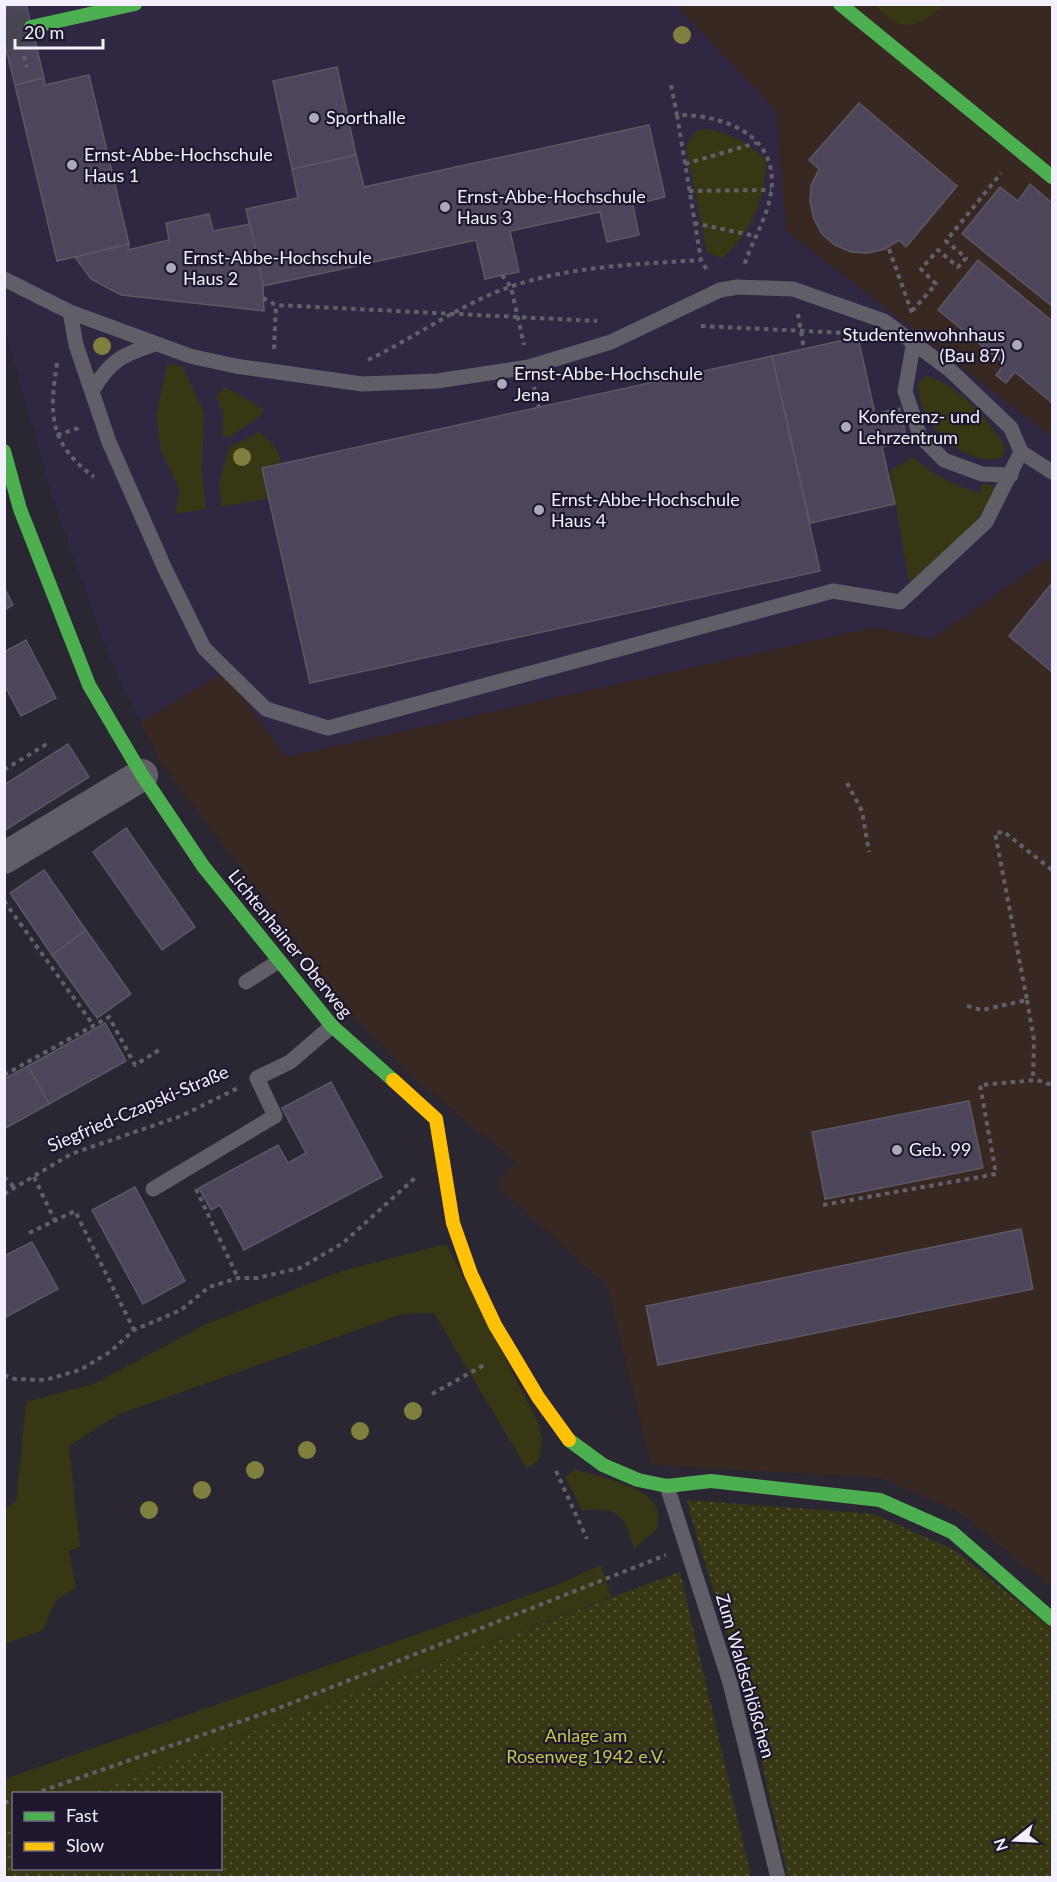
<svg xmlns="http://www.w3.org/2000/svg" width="1057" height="1882" font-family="Lato,sans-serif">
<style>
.industrial{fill:#372822}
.built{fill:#302842}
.green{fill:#373813}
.garden{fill:url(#garden-dots)}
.building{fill:#4d455a;stroke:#5c5862;stroke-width:1.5}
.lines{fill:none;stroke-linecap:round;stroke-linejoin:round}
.secondary-tunnel{stroke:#484450;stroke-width:33;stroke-dasharray:33 16;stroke-linecap:butt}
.path{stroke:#625f69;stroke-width:4;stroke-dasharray:4.5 4.5;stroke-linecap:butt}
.lane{stroke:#615e68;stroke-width:15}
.street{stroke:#615e68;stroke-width:32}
.fast{stroke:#4caf50;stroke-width:14}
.slow{stroke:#ffc107;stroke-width:14}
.tree{fill:#7f803d}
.poi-dot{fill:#ada9b6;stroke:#1e172d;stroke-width:2}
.labels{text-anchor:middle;stroke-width:4.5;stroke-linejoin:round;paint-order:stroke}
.poi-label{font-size:18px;fill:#f3f0fd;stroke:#1e172d;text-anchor:start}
.street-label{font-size:18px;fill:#f3f0fd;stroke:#1e172d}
.park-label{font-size:18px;fill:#c5ca46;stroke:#1e172d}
</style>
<defs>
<pattern id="garden-dots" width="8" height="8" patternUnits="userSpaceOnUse" patternTransform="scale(1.5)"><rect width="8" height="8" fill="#373813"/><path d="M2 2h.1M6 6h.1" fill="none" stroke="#545536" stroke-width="1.8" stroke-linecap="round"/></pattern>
</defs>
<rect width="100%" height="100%" fill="#2a2632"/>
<path class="industrial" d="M5,5H1052V1588L960,1513L882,1478L651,1465L608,1287L496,1185L515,1161L413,1077L321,983L287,928L161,763L108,654L52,496L5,330Z"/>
<path class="built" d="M5,5H676L776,111L786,231L1052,437V556L931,639L875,627L286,757L224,672L141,722L108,654L52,496L5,330Z"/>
<g class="green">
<path d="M875,5H943C934,15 912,30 897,23C889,20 881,10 875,5Z"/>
<path d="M708,129C732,134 749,143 766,160C765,201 752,231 722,259L707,252L686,147L695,131Z"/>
<path d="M167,364L182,366L204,412L202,471L206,509L175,514L180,490L161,450L156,416Z"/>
<path d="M927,376C960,386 986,418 1004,445L1005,452L1002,457C965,471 913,417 919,381Z"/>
<path d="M225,387L262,408L263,411L261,415L229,438L221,434L224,415L216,396Z"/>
<path d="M260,432C290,458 281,464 269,498L222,507L219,484L229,447Z"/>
<path d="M913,457C933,475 953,485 980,493L982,483L992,486L995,490C977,530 943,556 909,582L890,471Z"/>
<path d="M446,1244L539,1424L542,1440L539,1460L527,1469L434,1313L402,1314L117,1415L69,1446L80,1546L69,1551L76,1588L56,1600L43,1630L5,1644V1509L16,1502L26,1402L96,1383L206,1324L342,1271Z"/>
<path d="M575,1470C594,1474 641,1486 653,1502C659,1511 658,1519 657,1529L634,1549C624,1514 620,1507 582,1510L565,1477Z"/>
<path d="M601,1565L611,1597L89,1793L14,1794L13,1822L5,1825V1779L557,1585Z"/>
</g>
<g class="garden">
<path d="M687,1500L874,1514L956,1551L1052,1629V1877H788L743,1680L699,1545Z"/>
<path d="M680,1572L751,1877H5V1825L13,1822L14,1868H220V1794L89,1793Z"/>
</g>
<g class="building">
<path d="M4,4H26L44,78L15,85L4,41Z"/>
<path d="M337,67L356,155L292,169L273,81Z"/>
<path d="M89,75L129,244L57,261L15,85L44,78L45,85Z"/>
<path d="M859,103L957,186L906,247L899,240L885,249L868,253L851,252L835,245L822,234L814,219L810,202L811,186L819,169L809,160Z"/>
<path d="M649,125L665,197L633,205L639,235L607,242L600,212L510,231L519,272L502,275L485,279L476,240L263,286L246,209L298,198L292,169L356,155L364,187Z"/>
<path d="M1030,184L1052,203V306L962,234L1000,187L1018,201Z"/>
<path d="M209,214L213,231L250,224L263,286L264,311L121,295L91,279L75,257L129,244L128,250L169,240L166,223Z"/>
<path d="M978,260L1052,321V403L1015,372L1006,383L996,375L1004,364L938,310Z"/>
<path d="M858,337L875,414L900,408L907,441L882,447L895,504L810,523L772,356Z"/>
<path d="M772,356L820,571L310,683L262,468Z"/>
<path d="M1052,583V672L1009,636Z"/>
<path d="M4,587L13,605L4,610Z"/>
<path d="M26,640L56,698L21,716L4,684V652Z"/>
<path d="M68,744L89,777L4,831V785Z"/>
<path d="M126,828L195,927L162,950L93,852Z"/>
<path d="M44,870L86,930L52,955L10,893Z"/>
<path d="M86,930L131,994L97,1018L52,955Z"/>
<path d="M105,1023L126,1061L49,1104L28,1066Z"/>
<path d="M28,1066L49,1104L4,1129V1079Z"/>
<path d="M331,1082L382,1177L244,1250L220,1205L211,1210L199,1188L278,1145L288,1163L306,1153L282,1108Z"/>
<path d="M969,1101L983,1168L825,1199L812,1132Z"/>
<path d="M135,1187L185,1281L143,1304L92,1210Z"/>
<path d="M1021,1229L1033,1289L658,1365L646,1306Z"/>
<path d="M32,1242L58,1289L4,1318V1256Z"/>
</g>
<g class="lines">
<path class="secondary-tunnel" d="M4,33L31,27"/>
<g class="path">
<path d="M24,56L27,67"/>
<path d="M671,85L677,115C733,115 787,141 768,206C762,227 750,246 744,266"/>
<path d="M677,115L701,260L708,272"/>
<path d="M685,164L756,143"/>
<path d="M689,191L771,190"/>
<path d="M694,223L755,236"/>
<path d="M889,249L912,313"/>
<path d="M502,275L511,287L524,345"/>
<path d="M263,298L276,305L597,321"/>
<path d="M912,311L936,284L921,269L938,250L958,267L966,258L946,241L1001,173"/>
<path d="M798,314L804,349"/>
<path d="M701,326L846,333"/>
<path d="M274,349L276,305"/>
<path d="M368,360C409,340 447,314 489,295C556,266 629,265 701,260"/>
<path d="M57,363C49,416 49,443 94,477"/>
<path d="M534,387L539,407"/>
<path d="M57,435L82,427"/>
<path d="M4,770L50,742"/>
<path d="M847,783L862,811L869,852"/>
<path d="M4,901L94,1026"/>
<path d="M1027,1000L1034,1040L1033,1080"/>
<path d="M967,1006L982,1010L1027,1000L995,833L1004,832L1052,870"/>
<path d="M4,1075L109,1017L135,1065L159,1050"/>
<path d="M4,1177L15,1188"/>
<path d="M34,1177L55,1221"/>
<path d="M196,1189L238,1278"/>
<path d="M4,1194L71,1154L181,1116L238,1088"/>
<path d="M823,1205L996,1174L980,1085L1037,1080L1052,1085"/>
<path d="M29,1233L75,1211L134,1330"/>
<path d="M4,1375L15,1379L45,1380L80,1370L110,1352L134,1330L181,1310L209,1287L238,1278H257L300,1268L343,1243L415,1178"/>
<path d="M432,1394L484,1365"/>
<path d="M556,1471L587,1539"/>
<path d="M33,1794L279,1708L666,1555"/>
<path d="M4,1803L14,1800"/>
</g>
<g class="lane">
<path d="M4,279L70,312L190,356L235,366L362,384L437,381L529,367L611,342L720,290L738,287L793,289L884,321L950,370L1011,428L1021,452L986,522L900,602L833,591L328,728L266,709L204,648L165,569L109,442L76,345L70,312"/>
<path d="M914,341L905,391L920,436L944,460L982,474L1011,475"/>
<path d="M92,391C110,361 121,355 155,344"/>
<path d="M1021,452L1052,472"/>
<path d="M246,982L279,961"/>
<path d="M153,1189L275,1116L257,1078L290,1062L332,1026"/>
<path d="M667,1486L730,1683L778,1878"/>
</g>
<path class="street" d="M4,858L142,775"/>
<g class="fast">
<path d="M840,4L1052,177"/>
<path d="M31,27L135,4"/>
<path d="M4,451L20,509L89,685L142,775L203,866L332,1026L393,1080"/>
<path d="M569,1440L603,1465L638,1480L667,1486L711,1481L880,1500L952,1532L1052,1619"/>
</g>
<path class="slow" d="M393,1080L436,1119L453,1223L471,1274L495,1325L538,1397L569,1440"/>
</g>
<g class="tree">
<circle cx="682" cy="35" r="9"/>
<circle cx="102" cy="346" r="9"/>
<circle cx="242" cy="457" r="9"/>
<circle cx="413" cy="1411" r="9"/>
<circle cx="360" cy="1431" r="9"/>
<circle cx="307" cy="1450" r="9"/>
<circle cx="255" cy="1470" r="9"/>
<circle cx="202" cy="1490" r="9"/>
<circle cx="149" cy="1510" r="9"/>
</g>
<g class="poi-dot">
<circle cx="314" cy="118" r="6"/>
<circle cx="72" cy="165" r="6"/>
<circle cx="445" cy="207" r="6"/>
<circle cx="171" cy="268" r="6"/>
<circle cx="1017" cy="345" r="6"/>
<circle cx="502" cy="384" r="6"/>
<circle cx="846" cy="427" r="6"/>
<circle cx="539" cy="510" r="6"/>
<circle cx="897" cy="1150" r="6"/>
</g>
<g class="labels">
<g class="poi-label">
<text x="326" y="124">Sporthalle</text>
<text x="84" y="161">Ernst-Abbe-Hochschule<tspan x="84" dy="21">Haus 1</tspan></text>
<text x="457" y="203">Ernst-Abbe-Hochschule<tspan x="457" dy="21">Haus 3</tspan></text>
<text x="183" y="264">Ernst-Abbe-Hochschule<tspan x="183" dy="21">Haus 2</tspan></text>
<text x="1005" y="341" text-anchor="end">Studentenwohnhaus<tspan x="1005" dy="21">(Bau 87)</tspan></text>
<text x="514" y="380">Ernst-Abbe-Hochschule<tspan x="514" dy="21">Jena</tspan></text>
<text x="858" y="423">Konferenz- und<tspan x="858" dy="21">Lehrzentrum</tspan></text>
<text x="551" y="506">Ernst-Abbe-Hochschule<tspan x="551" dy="21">Haus 4</tspan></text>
<text x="909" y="1156">Geb. 99</text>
</g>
<g class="street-label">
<text transform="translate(290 944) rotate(51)" y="6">Lichtenhainer Oberweg</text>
<text transform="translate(138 1109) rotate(-23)" y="6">Siegfried-Czapski-Straße</text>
<text transform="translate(745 1676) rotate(74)" y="6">Zum Waldschlößchen</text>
</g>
<g class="park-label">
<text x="586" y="1742">Anlage am<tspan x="586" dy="21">Rosenweg 1942 e.V.</tspan></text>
</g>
</g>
<rect width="1057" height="1882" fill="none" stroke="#f3f0fd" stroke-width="12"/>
<rect x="12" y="1792" width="210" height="78" fill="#1e172d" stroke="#736e80" stroke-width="1.5"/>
<rect x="24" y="1812" width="30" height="9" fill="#4caf50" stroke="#736e80" stroke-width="1.5"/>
<text x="66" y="1822" font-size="18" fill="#f3f0fd">Fast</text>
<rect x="24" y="1842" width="30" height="9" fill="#ffc107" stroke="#736e80" stroke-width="1.5"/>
<text x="66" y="1852" font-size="18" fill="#f3f0fd">Slow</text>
<g transform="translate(1015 1840) rotate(252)" stroke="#1e172d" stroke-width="4.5" paint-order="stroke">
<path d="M0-4.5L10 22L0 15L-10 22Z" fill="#f3f0fd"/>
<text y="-9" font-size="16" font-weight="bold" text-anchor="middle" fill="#f3f0fd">N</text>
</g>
<path d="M15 39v9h88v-9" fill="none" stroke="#f3f0fd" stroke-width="3"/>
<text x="24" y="39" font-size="18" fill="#f3f0fd" stroke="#1e172d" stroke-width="4.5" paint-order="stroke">20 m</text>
</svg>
